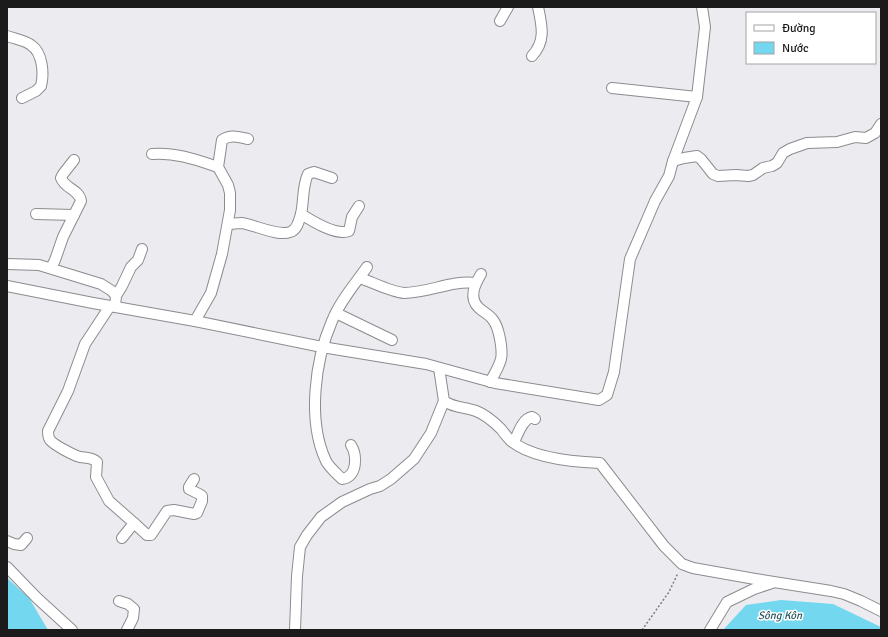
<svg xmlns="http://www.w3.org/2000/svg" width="888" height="637" font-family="Signika,sans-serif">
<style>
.water{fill:#72d7ef}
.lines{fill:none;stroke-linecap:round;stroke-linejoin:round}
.minor-casing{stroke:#8b8c8f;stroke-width:12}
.path{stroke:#7c7c7f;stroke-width:1.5;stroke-dasharray:2 2;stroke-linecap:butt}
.minor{stroke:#fff;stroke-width:10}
.labels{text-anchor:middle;stroke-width:3;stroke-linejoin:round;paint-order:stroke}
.water-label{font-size:11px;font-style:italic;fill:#2b5862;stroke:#fff}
</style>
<rect width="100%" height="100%" fill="#ececf0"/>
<g class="water">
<path d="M7,578L29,598L48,630H7Z"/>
<path d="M781,600L833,604L881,627V630H723L746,605Z"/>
</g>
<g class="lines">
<defs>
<g id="minor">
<path d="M500,21L508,7"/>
<path d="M7,36C15,39 24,40 31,45C43,53 44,74 41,86L36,91L22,98"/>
<path d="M532,56C546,41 542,26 538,7"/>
<path d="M612,88L697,97"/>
<path d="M152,154C175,152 197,160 218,167"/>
<path d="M673,161L684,158L697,156L701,159L713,174L718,176L736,175L748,176L753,175L763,168L772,166L777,163L783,153L790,149L807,143L837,142L855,137L866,138L875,133L881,124"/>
<path d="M36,214L74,215"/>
<path d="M301,214C312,221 336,236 349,231L352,217L359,206"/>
<path d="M228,224C232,224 237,223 241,223C253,224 278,237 290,232C297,230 299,221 301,214C304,201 302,187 308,174L314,172L332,178"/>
<path d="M7,264L39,265L101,284L112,291L116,296L115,306"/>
<path d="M51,268L55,260L63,237L81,201C79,189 65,189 61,178L63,174L74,160"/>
<path d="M481,274C475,284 468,298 479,308C483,312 490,315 493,320C499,327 503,350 501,359C499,367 494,375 490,382"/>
<path d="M360,278C372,282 391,292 404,293C428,293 452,280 475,283"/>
<path d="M7,286L93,303L195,321L322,347L426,364L495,383L599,400L607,395L614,372L630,259L655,201L669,176L673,161L697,97L705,27L702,7"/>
<path d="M116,296L122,286L131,267L138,260L142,249"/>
<path d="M110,306L85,344L68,391L48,431C48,434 48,437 50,440C54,445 73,455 80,457C86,458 92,457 97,462L96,477L109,501L134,523L122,538"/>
<path d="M336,313L392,340"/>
<path d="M195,321L211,293L222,254L230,210V193L228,185L218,167L222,140C230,134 239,137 248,139"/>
<path d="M439,368L444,401C454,408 465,407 476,411C484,414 494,422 501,429C504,433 507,437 511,441C532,458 573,462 600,463L664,546L682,564L693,568L755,579L831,591L844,594L861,601L881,611"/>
<path d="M514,442C518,434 522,419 532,417L535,419"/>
<path d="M351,445C357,455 358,477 342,479C337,474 329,467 326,461C307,421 315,360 332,321C340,301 355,284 367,267"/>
<path d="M134,523L147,535H151L167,511L174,510L194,514L197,513L202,501V496L199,494L189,489V487L194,479"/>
<path d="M7,541L14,544L21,545L27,538"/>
<path d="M7,567L37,598L72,630"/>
<path d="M119,601L128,604L134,609L133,618L127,630"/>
<path d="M295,630L297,576L300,547L307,535L321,517L342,502L370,489L380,486L391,479L414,459L431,433L444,401"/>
<path d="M710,630L727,602L754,589L772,583"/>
</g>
</defs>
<use href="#minor" class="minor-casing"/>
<path class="path" d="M642,630L669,592L678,573"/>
<use href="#minor" class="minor"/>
</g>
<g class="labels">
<g class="water-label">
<text x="780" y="619">Sông Kôn</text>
</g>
</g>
<rect width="888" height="637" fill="none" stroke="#1b1b1c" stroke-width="16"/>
<rect x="746" y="12" width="130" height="52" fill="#ffffff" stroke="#a4a4a4"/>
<rect x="754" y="25" width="20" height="6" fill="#ffffff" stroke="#a4a4a4"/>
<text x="782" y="32" font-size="12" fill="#1b1b1c">Đường</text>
<rect x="754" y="42" width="20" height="12" fill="#72d7ef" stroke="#a4a4a4"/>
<text x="782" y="52" font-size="12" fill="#1b1b1c">Nước</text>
</svg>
